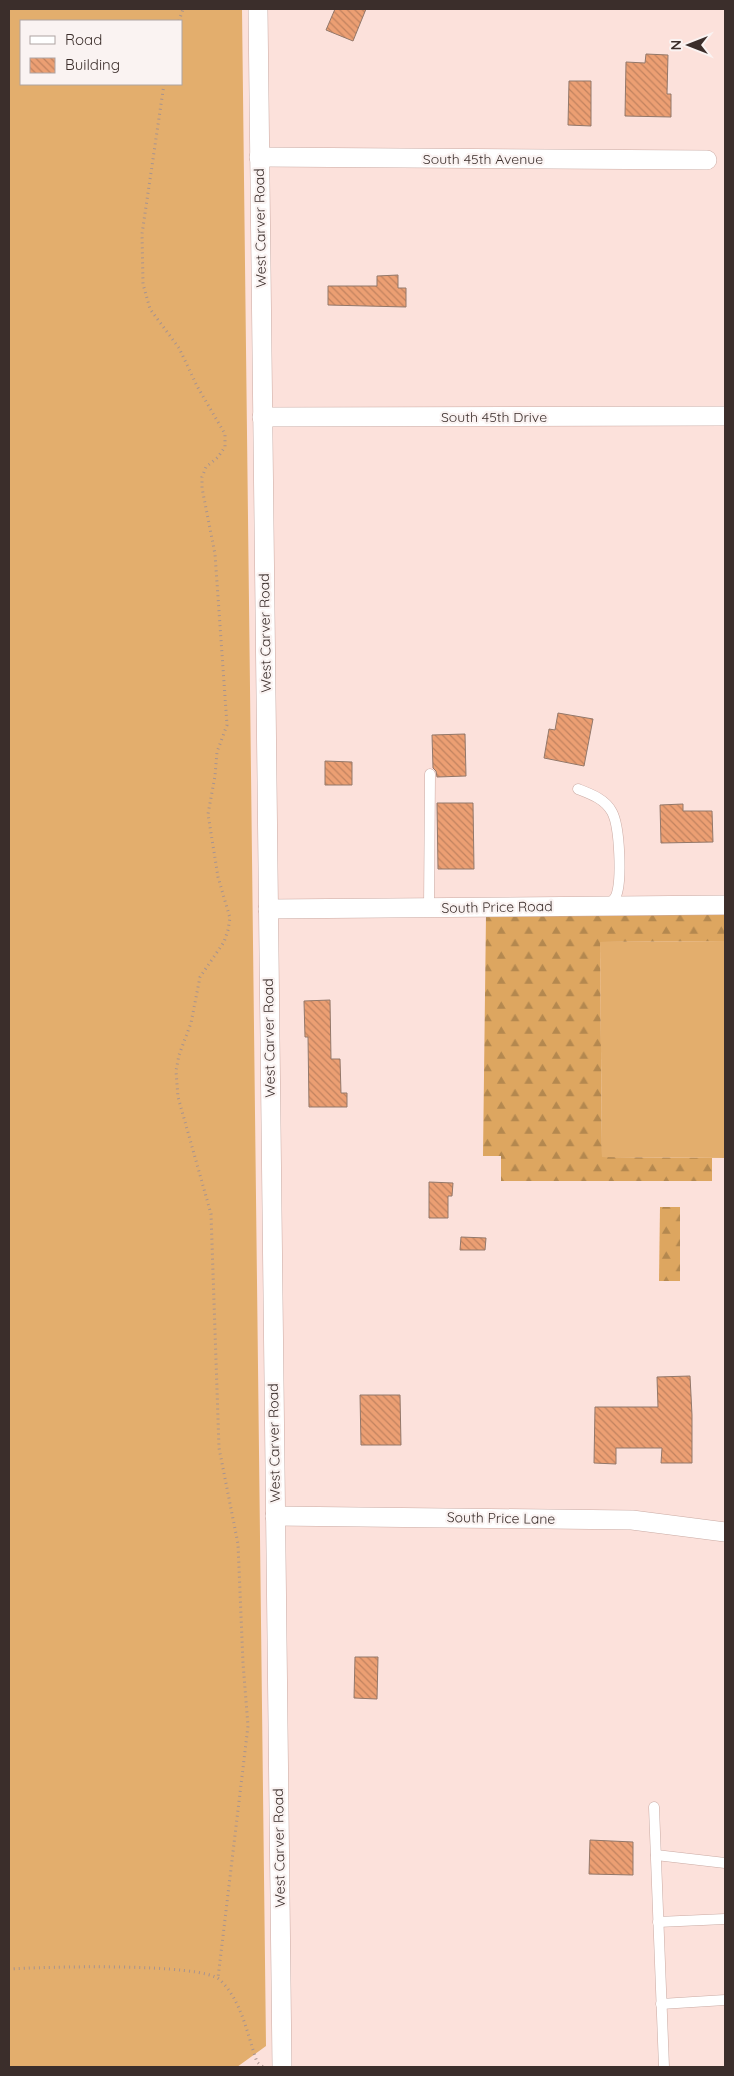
<svg xmlns="http://www.w3.org/2000/svg" width="734" height="2076" font-family="Quicksand,sans-serif">
<style>
.grass{fill:#e3ae6d;fill-rule:evenodd}
.forest{fill:url(#forest-firs)}
.building{fill:url(#building-back-hatch);stroke:#93786a}
.lines{fill:none;stroke-linecap:round;stroke-linejoin:round}
.lane-casing{stroke:#caaaa3;stroke-width:11}
.street-casing{stroke:#caaaa3;stroke-width:20}
.path{stroke:#a8938e;stroke-width:3;stroke-dasharray:1 4;stroke-linecap:butt}
.lane{stroke:#fff;stroke-width:10}
.street{stroke:#fff;stroke-width:19}
.labels{text-anchor:middle;stroke-width:4.5;stroke-linejoin:round;paint-order:stroke}
.street-label{font-size:14px;fill:#3b2e2b;stroke:#faf3f2}
</style>
<defs>
<pattern id="forest-firs" width="22" height="20" patternUnits="userSpaceOnUse" patternTransform="scale(1.25)"><rect width="22" height="20" fill="#dda660"/><path d="M5 1l3.5 6h-7zM16 11l3.5 6h-7z" fill="#b4884f"/></pattern>
<pattern id="building-back-hatch" width="6" height="6" patternUnits="userSpaceOnUse" patternTransform="scale(1.25)"><rect width="6" height="6" fill="#ec9f73"/><path d="M-1 5l2 2M0 0l6 6M5-1l2 2" fill="none" stroke="#c0825f"/></pattern>
</defs>
<rect width="100%" height="100%" fill="#fce1db"/>
<g class="grass">
<path d="M9,9H242L266,2046L237,2067H9ZM21,21H181V84H21Z"/>
<path d="M725,941V1158L602,1157L600,942Z"/>
</g>
<g class="forest">
<path d="M725,912V941L600,942L602,1157L712,1158V1181H501V1156H483L486,915Z"/>
<path d="M660,1207H680V1281H659Z"/>
</g>
<g class="building">
<path d="M335,9H366L353,41L326,30Z"/>
<path d="M646,54L668,55L667,94H671V117L625,116L626,62L645,63Z"/>
<path d="M569,81H591V126L568,125Z"/>
<path d="M398,275V288H406V307L328,305V286H377V276Z"/>
<path d="M558,713L593,719L584,766L544,758L549,729L555,730Z"/>
<path d="M465,734L466,776L437,777L436,771L433,768L432,735Z"/>
<path d="M325,761L352,762V785H325Z"/>
<path d="M437,803H473L474,869H438Z"/>
<path d="M683,804V811H712L713,842L661,843L660,805Z"/>
<path d="M330,1000L331,1059H340L341,1093H347V1107H309L308,1037H305L304,1001Z"/>
<path d="M429,1182L453,1183L452,1196H448V1218H429Z"/>
<path d="M461,1237L486,1238L485,1250H460Z"/>
<path d="M690,1376L692,1415V1463H661L662,1448H616V1464L594,1463L595,1407H658L657,1377Z"/>
<path d="M360,1395H400L401,1445H361Z"/>
<path d="M355,1657H378L377,1699L354,1698Z"/>
<path d="M590,1840L633,1842V1875L589,1874Z"/>
</g>
<g class="lines">
<defs>
<g id="lane">
<path d="M578,789C591,794 605,799 612,812C620,827 622,881 616,896C614,899 611,903 609,906"/>
<path d="M429,908L430,774"/>
<path d="M654,1807L664,2067"/>
<path d="M656,1855L725,1863"/>
<path d="M658,1922L725,1919"/>
<path d="M661,2004L725,2000"/>
</g>
<g id="street">
<path d="M258,9L282,2067"/>
<path d="M259,157L707,160"/>
<path d="M262,417L725,416"/>
<path d="M268,909L725,905"/>
<path d="M275,1516L632,1520L725,1532"/>
</g>
</defs>
<use href="#lane" class="lane-casing"/>
<use href="#street" class="street-casing"/>
<g class="path">
<path d="M179,21L183,9"/>
<path d="M164,84L142,234L143,284L150,309L179,348L197,386L225,434V447L218,457L206,467L202,477V488L215,554L227,725L217,752L215,776L208,814L218,877L230,918L228,930L224,942L200,977L191,1023L179,1055L176,1071L178,1097L211,1214L219,1448L238,1544L243,1663L248,1726L218,1978"/>
<path d="M9,1969C41,1967 202,1962 220,1980C242,2001 247,2034 257,2062L263,2067"/>
</g>
<use href="#lane" class="lane"/>
<use href="#street" class="street"/>
</g>
<g class="labels">
<g class="street-label">
<text x="483" y="164">South 45th Avenue</text>
<text transform="translate(260 228) rotate(-91)" y="5">West Carver Road</text>
<text x="494" y="422">South 45th Drive</text>
<text transform="translate(265 633) rotate(-91)" y="5">West Carver Road</text>
<text transform="translate(497 907) rotate(-1)" y="5">South Price Road</text>
<text transform="translate(269 1038) rotate(-91)" y="5">West Carver Road</text>
<text transform="translate(274 1443) rotate(-91)" y="5">West Carver Road</text>
<text transform="translate(501 1518) rotate(1)" y="5">South Price Lane</text>
<text transform="translate(279 1848) rotate(-91)" y="5">West Carver Road</text>
</g>
</g>
<rect width="734" height="2076" fill="none" stroke="#3b2e2b" stroke-width="20"/>
<rect x="20" y="20" width="162" height="65" fill="#faf3f2" stroke="#aea4a2"/>
<rect x="30" y="36" width="25" height="8" fill="#ffffff" stroke="#aea4a2"/>
<text x="65" y="45" font-size="15" fill="#3b2e2b">Road</text>
<rect x="30" y="58" width="25" height="15" fill="url(#building-back-hatch)" stroke="#aea4a2"/>
<text x="65" y="70" font-size="15" fill="#3b2e2b">Building</text>
<g transform="translate(689 45) rotate(270)" stroke="#faf3f2" stroke-width="4" paint-order="stroke">
<path d="M0-4L9 19L0 12L-9 19Z" fill="#3b2e2b"/>
<text y="-8" font-size="14" font-weight="bold" text-anchor="middle" fill="#3b2e2b">N</text>
</g>
</svg>
